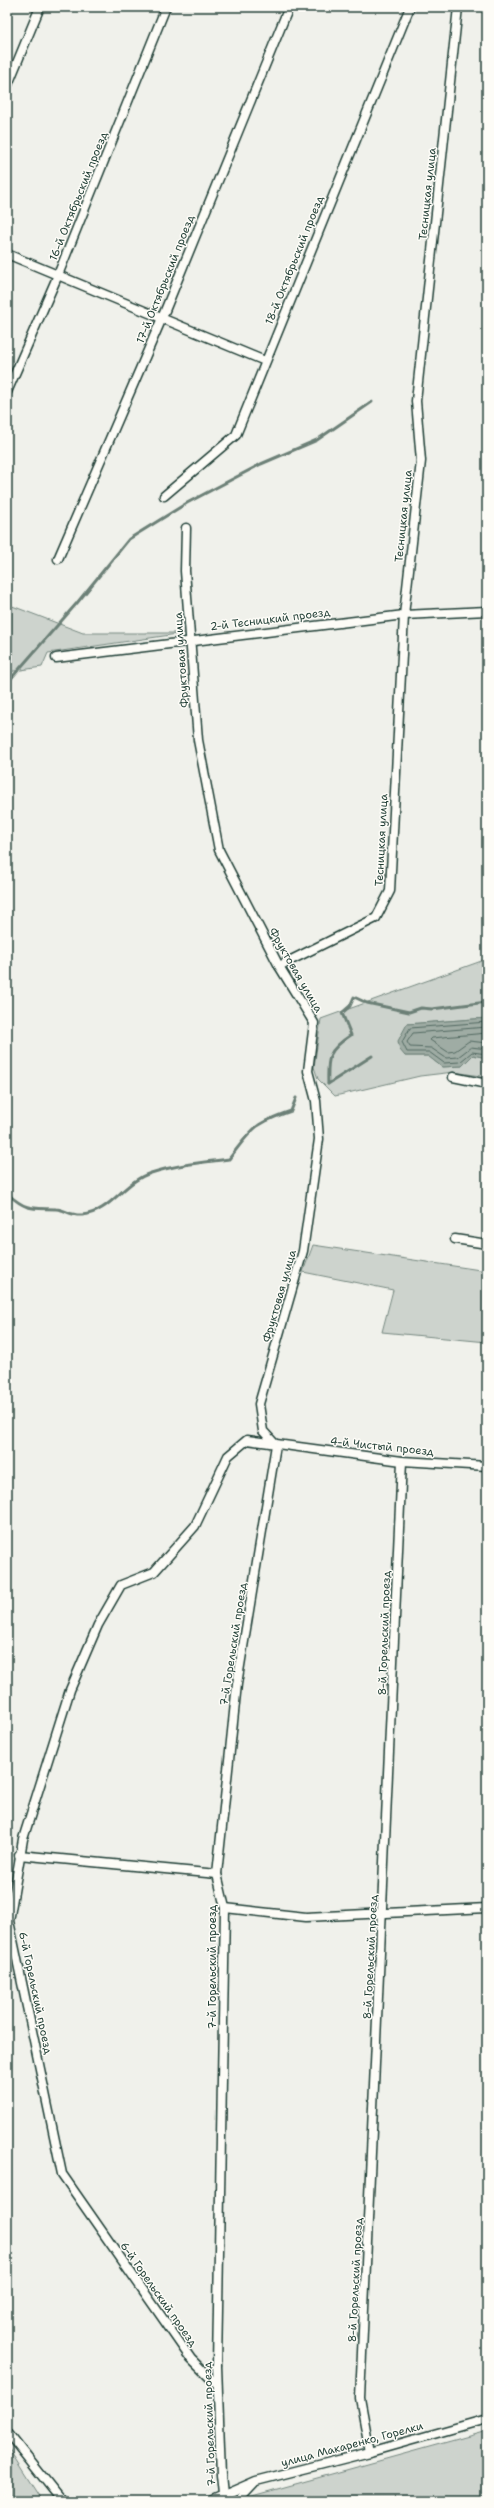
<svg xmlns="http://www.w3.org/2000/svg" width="494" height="2508" font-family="'Shantell Sans',sans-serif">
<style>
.green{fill:#cdd3cd;stroke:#768880}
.water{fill:#9faca4;stroke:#6c8077}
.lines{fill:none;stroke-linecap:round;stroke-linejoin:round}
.shore{stroke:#526961;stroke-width:1}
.stream{stroke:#6c8077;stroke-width:3}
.street-casing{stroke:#1f3d34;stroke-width:11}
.street{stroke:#fdfcf7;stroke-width:8}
.labels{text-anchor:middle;stroke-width:3;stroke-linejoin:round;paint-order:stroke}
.street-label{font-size:11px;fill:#1f3d34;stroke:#fdfcf7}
</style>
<rect width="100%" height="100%" fill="#f0f1eb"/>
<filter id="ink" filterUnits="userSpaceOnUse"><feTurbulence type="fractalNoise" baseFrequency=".025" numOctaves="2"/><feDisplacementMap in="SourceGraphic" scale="8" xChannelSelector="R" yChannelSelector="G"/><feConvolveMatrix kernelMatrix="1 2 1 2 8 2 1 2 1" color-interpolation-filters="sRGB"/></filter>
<g filter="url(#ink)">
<g class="green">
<path d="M7,604L83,633H184L48,653L42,667L7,672Z"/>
<path d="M487,959V1018L407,1024L405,1056H428L442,1067L462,1066L473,1055L487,1058V1077L454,1072L420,1076L335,1096L318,1079L314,1067L321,1019Z"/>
<path d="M313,1245L487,1271V1342L382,1332L393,1290L303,1272Z"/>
<path d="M487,2431V2501H234Z"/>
<path d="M7,2446L42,2501H7Z"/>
</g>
<path class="water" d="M487,1018V1058L473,1055L462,1066L442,1067L428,1056H405L400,1050L398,1041L407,1024Z"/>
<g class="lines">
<g class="shore">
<path d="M487,1022L410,1028L402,1042L407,1052H429L444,1063L460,1062L472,1052L487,1054"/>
<path d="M487,1027L413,1033L407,1042L410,1047L431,1048L446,1058L458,1057L471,1047L487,1049"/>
<path d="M487,1033L432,1038L430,1040L448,1052L455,1051L469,1041L487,1043"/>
</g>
<g class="stream">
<path d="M7,683L77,603L129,539L187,503L261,464L317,440L372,402"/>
<path d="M328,1084C327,1057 328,1050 351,1035L342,1013L350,1006L354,997L367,1003L409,1012L421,1008L432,1009L487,1002"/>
<path d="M328,1084L372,1056"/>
<path d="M9,1195C27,1211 32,1208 56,1209C65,1209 70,1216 82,1215C110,1213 124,1181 151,1173C176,1165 203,1162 229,1159C253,1128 253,1124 291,1111L296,1098"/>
</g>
<defs>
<g id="street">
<path d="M7,87L40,7"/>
<path d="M7,254L265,361"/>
<path d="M7,392L58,275L166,7"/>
<path d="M164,496L236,435L410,7"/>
<path d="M186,528L185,571L198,740L219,850L279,966L314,1023L308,1071L316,1101L319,1139L303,1251L259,1404L263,1431L276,1445"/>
<path d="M58,559L162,318L289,7"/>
<path d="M56,658L404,615L487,611"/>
<path d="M279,966L376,918L390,891L404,615L421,461L416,401L458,7"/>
<path d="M453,1077L487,1084"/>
<path d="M455,1239L487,1244"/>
<path d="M19,1855L217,1874"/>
<path d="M225,1908L306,1917L487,1908"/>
<path d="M217,2385L191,2359L62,2174L9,1921L23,1839L70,1690L98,1625L121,1585L154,1572L195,1526L228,1456L247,1440L402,1461L487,1466"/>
<path d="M7,2432L62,2501"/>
<path d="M370,2452L360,2398L402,1461"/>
<path d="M223,2494L221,2475L217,2366L225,1908L217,1874L237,1684L276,1445"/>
<path d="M210,2501L256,2481L370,2452L487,2419"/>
<path d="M237,2501L254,2483"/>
</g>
</defs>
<use href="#street" class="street-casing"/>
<use href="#street" class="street"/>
</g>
</g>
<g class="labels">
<g class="street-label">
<text transform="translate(427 194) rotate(-84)" y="4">Тесницкая улица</text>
<text transform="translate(78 196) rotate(-68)" y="4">16-й Октябрьский проезд</text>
<text transform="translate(294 260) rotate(-68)" y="4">18-й Октябрьский проезд</text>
<text transform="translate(165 279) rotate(-68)" y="4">17-й Октябрьский проезд</text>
<text transform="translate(403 516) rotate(-84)" y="4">Тесницкая улица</text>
<text transform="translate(270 619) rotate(-7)" y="4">2-й Тесницкий проезд</text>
<text transform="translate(181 660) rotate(-94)" y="4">Фруктовая улица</text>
<text transform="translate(381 840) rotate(-87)" y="4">Тесницкая улица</text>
<text transform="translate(296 970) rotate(60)" y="4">Фруктовая улица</text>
<text transform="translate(279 1296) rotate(-74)" y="4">Фруктовая улица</text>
<text transform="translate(382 1446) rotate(6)" y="4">4-й Чистый проезд</text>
<text transform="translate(384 1633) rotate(-88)" y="4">8-й Горельский проезд</text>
<text transform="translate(233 1644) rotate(-81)" y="4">7-й Горельский проезд</text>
<text transform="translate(370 1957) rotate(-87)" y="4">8-й Горельский проезд</text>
<text transform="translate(212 1967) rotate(-90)" y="4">7-й Горельский проезд</text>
<text transform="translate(36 1993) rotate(78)" y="4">6-й Горельский проезд</text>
<text transform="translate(355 2280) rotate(-87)" y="4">8-й Горельский проезд</text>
<text transform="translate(159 2294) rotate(55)" y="4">6-й Горельский проезд</text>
<text transform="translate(209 2424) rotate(-92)" y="4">7-й Горельский проезд</text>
<text transform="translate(352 2444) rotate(-15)" y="4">улица Макаренко, Горелки</text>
</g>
</g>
<rect width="494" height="2508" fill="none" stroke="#fdfcf7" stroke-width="24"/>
<rect x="12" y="12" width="470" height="2484" fill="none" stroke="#1f3d34" stroke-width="1.5" filter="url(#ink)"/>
</svg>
